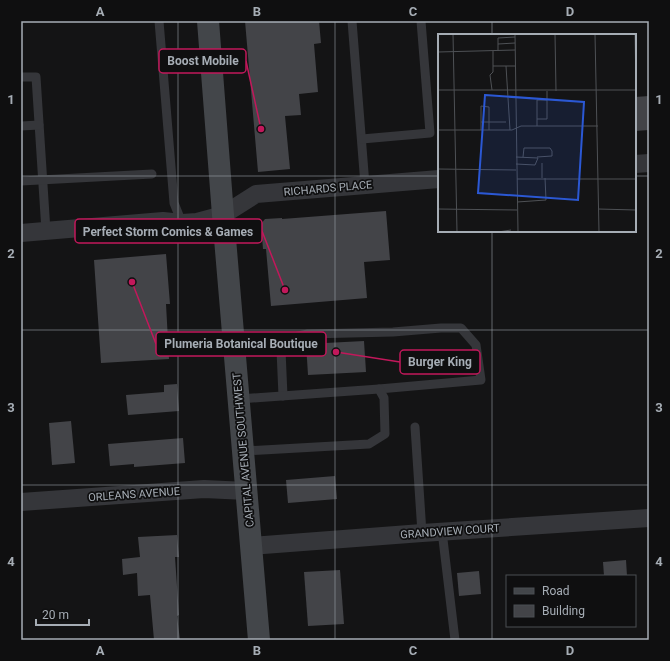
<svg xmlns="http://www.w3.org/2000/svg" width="670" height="661" font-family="Roboto,sans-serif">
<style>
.building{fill:#434448}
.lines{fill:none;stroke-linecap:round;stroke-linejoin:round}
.service{stroke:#35363a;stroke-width:9}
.minor{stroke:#35363a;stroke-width:18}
.secondary{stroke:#43464a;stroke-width:22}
.grid{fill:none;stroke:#a6adb5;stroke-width:1;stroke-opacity:0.55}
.labels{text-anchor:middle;stroke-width:3.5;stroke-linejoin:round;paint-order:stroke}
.street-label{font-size:11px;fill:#a6adb5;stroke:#0f0f10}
.inset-road{fill:none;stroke:#4e5155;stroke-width:1}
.view{fill:#2b58d4;fill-opacity:0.15;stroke:#2b58d4;stroke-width:2}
.inset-edge{fill:none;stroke:#a6adb5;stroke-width:2}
.leader{fill:none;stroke:#c2185b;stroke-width:1.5}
.callout-dot{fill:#c2185b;stroke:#0f0f10;stroke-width:1.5}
.callout{fill:#0f0f10;stroke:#c2185b;stroke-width:1.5}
.callout-label{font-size:12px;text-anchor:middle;font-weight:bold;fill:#a6adb5}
.neatline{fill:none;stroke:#a6adb5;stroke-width:1.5}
.grid-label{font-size:13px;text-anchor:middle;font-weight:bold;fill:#a6adb5}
</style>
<rect width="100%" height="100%" fill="#141415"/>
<g class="building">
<path d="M245,21H319L321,43L314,44L318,92L299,94L301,115L285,116L290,169L258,172Z"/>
<path d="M649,96V130L635,131V97Z"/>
<path d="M386,211L390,260L364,262L367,298L271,306L266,249H263L261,224L265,219L282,218V219Z"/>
<path d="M166,254L170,304H166L169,359L101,363L94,260Z"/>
<path d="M364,341L366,372L308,375L306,344Z"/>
<path d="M177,384L179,411L128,415L126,395L164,392V385Z"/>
<path d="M71,421L75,463L52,465L49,423Z"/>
<path d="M183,438L185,463L134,467V464L110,466L108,444Z"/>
<path d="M335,476L337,499L288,503L286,480Z"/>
<path d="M177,535L179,557H175L179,615L177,616L180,640H154L150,595L138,596L137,573L123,575L122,559L140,557L138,537Z"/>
<path d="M626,560L627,576H604L603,562Z"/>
<path d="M340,570L344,624L308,626L304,572Z"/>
<path d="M479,571L481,594L459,596L457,573Z"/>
</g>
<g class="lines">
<g class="service">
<path d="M159,21L174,203L182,223"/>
<path d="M352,21L365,185"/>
<path d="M21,77H36L46,231"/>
<path d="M21,126L39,125"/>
<path d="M362,139L430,133L421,21"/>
<path d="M21,181L152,174"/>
<path d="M283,396L281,350L284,339L308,334L393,332L441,328H461L476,345L481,380L379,389"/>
<path d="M239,399L379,389L384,398L385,434L369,444L243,451"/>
<path d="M415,427L422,533"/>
<path d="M442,531L455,640"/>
</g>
<g class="minor">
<path d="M635,164L649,163"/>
<path d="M21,233L163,221L182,223L197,222L223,215L256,194L439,179"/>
<path d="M21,502L204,489L247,491"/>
<path d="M251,546L422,533L649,518"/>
</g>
<path class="secondary" d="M208,21L223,215L259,640"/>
</g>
<path class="grid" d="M178,21V640M335,21V640M492,21V35M21,176H439M635,176H649M492,231V640M21,330H649M21,485H649"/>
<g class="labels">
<g class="street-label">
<text transform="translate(328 188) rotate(-5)" y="4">RICHARDS PLACE</text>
<text transform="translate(243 450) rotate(-95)" y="4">CAPITAL AVENUE SOUTHWEST</text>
<text transform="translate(134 494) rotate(-4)" y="4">ORLEANS AVENUE</text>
<text transform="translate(450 531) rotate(-4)" y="4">GRANDVIEW COURT</text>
</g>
</g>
<g transform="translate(438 34)">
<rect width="198" height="198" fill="#141415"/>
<path class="inset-road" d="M15,0L19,198M77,0L80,198M117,0L118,57M157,0L161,198M197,0L198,53M60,10L77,9M60,17V4L77,3M0,18L77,16M55,32H77M68,32L72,96M0,56H198M54,56L52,41L55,38V17M99,85H109V57M43,88H68M99,92V66H109M0,96H74L83,92H160M43,96V72L51,73V96M78,123L100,124L97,131L78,130M85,123L86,114H112L114,117V122L99,123M104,129V144M0,135L78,136M79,145H198M79,168L108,166L107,144M0,175L79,176M160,175L198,176M60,198L73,196"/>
<path class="view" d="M47,61L146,68L140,166L40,159Z"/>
<rect width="198" height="198" class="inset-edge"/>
</g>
<path class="leader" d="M261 129L246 61M285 290L262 231M132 282L156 344M336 352L400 362"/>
<g class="callout-dot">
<circle cx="261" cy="129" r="4"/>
<circle cx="285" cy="290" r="4"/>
<circle cx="132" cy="282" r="4"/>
<circle cx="336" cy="352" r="4"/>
</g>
<g class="callout">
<rect x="159" y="49" width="87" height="24" rx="4"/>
<rect x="75" y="219" width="187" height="24" rx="4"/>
<rect x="156" y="332" width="170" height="24" rx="4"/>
<rect x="400" y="350" width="80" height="24" rx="4"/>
</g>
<g class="callout-label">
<text x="203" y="65">Boost Mobile</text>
<text x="168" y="236">Perfect Storm Comics &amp; Games</text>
<text x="241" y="348">Plumeria Botanical Boutique</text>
<text x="440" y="366">Burger King</text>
</g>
<rect width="670" height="661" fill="none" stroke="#0f0f10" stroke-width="44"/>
<rect x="506" y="575" width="130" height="52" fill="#0f0f10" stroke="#4b4e52"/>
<rect x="514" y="588" width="20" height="6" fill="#43464a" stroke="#4b4e52"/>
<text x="542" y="595" font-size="12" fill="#a6adb5">Road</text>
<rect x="514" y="605" width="20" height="12" fill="#434448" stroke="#4b4e52"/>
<text x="542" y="615" font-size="12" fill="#a6adb5">Building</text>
<path d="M36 619v6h53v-6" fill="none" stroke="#a6adb5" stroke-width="2"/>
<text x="42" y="619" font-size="12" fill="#a6adb5" stroke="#0f0f10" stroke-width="3" paint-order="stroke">20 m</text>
<rect x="22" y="22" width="626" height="617" class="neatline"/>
<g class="grid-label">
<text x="100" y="16">A</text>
<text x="257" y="16">B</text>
<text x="413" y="16">C</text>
<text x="570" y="16">D</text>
<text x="11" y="104">1</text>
<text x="659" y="104">1</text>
<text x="11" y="258">2</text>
<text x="659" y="258">2</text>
<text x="11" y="412">3</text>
<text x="659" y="412">3</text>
<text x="11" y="566">4</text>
<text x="659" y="566">4</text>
<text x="100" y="655">A</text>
<text x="257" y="655">B</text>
<text x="413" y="655">C</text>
<text x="570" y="655">D</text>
</g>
</svg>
